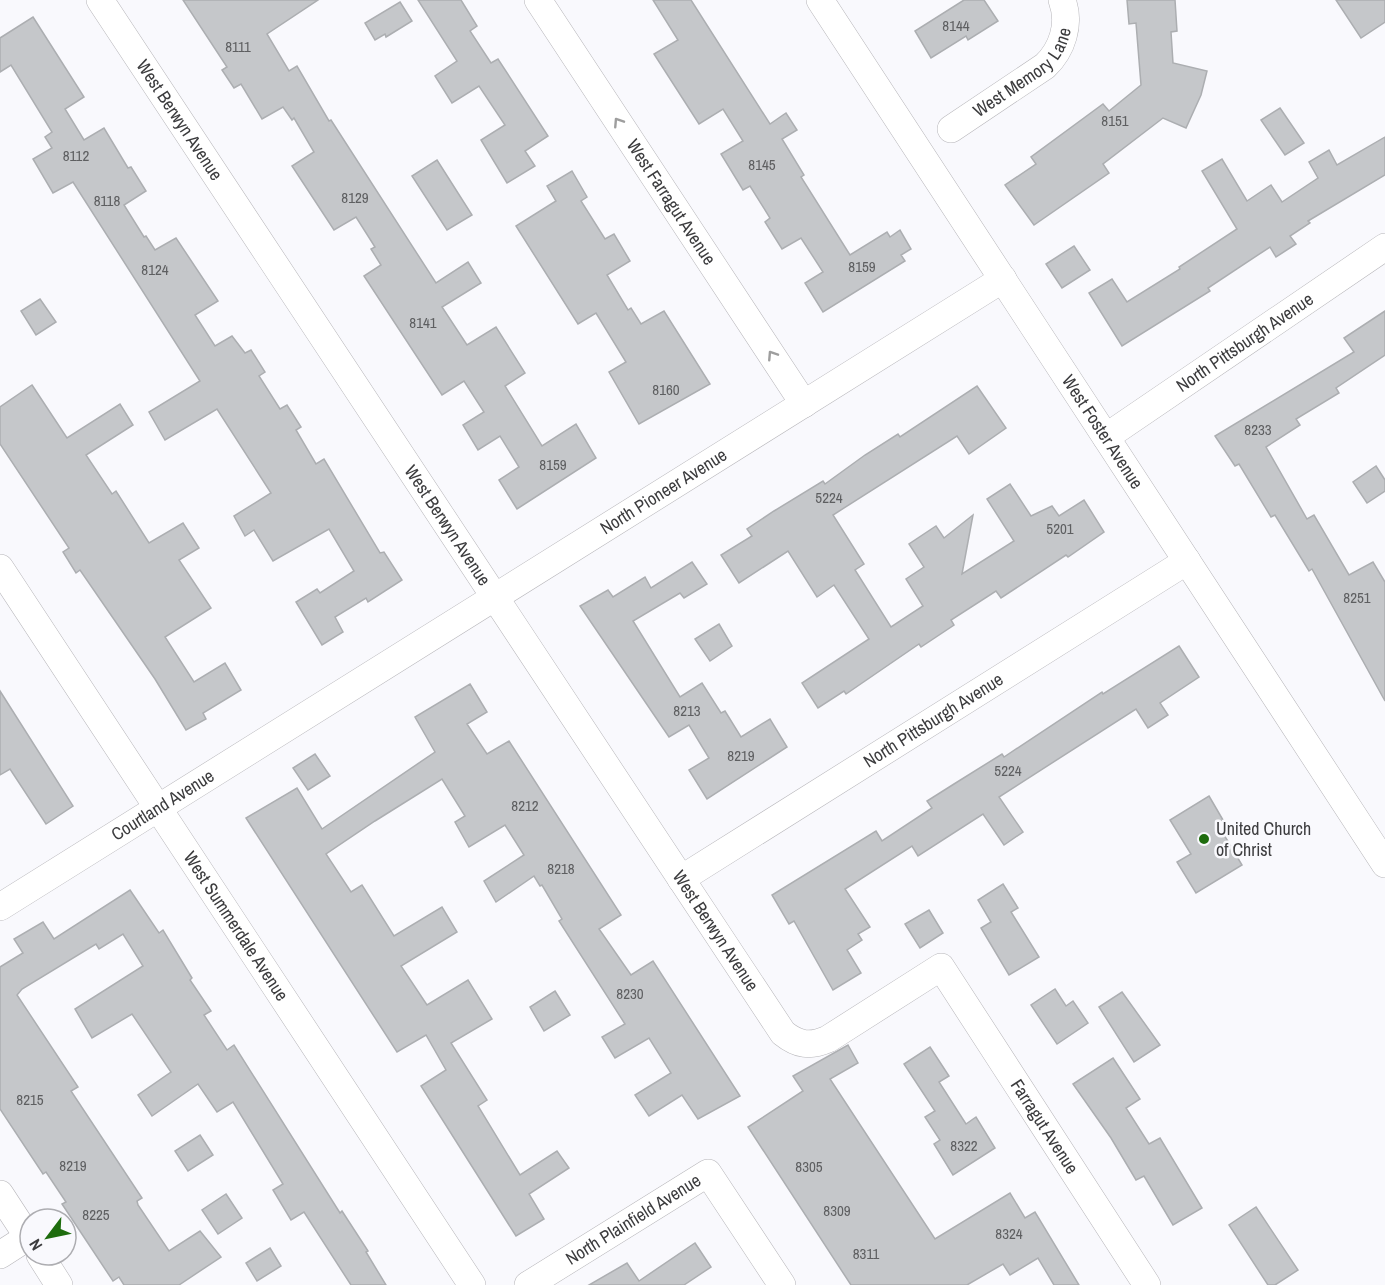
<svg xmlns="http://www.w3.org/2000/svg" width="1385" height="1285" font-family="'Archivo Narrow',sans-serif">
<style>
.building{fill:#c5c7ca;stroke:#acaeb1;stroke-width:1.5}
.lines{fill:none;stroke-linecap:round;stroke-linejoin:round}
.minor-casing{stroke:#b7b6ba;stroke-width:28}
.minor{stroke:#fff;stroke-width:27}
.oneway{stroke:#9e9e9e}
.poi-dot{fill:#1e6c0e;stroke:#f9f9fd;stroke-width:2}
.labels{text-anchor:middle;stroke-width:5;stroke-linejoin:round;paint-order:stroke}
.number-label{font-size:15px;fill:#5e5f61}
.street-label{font-size:18px;fill:#3c3c3e;stroke:#f9f9fd}
.poi-label{font-size:18px;fill:#3c3c3e;stroke:#f9f9fd;text-anchor:start}
</style>
<rect width="100%" height="100%" fill="#f9f9fd"/>
<g class="building">
<path d="M183,0H318L267,34L289,71L297,66L329,121L331,120L436,283L468,262L481,283L442,307L467,345L496,327L525,373L505,386L542,446L576,424L596,458L517,509L499,480L519,467L500,436L478,450L463,425L484,412L464,381L442,395L364,276L381,265L371,249L375,247L356,217L334,230L292,166L314,152L294,118L292,120L283,107L262,119L241,84L234,88L222,70L227,67Z"/>
<path d="M418,0H461L477,26L470,31L491,63L498,59L548,136L525,151L535,166L507,183L481,140L505,125L479,86L452,103L435,76L457,61Z"/>
<path d="M653,0H691L770,124L786,113L797,130L782,139L804,175L801,177L850,255L887,232L890,237L900,230L911,249L901,255L905,261L823,312L805,283L823,272L801,238L782,249L765,222L770,218L750,186L743,190L721,154L743,141L723,109L699,124L654,54L678,40Z"/>
<path d="M964,0H984L998,21L968,40L966,36L931,58L915,31Z"/>
<path d="M1127,0H1175L1177,31L1171,32L1173,63L1207,71L1201,95L1186,128L1163,118L1103,164L1109,173L1034,225L1005,185L1036,164L1031,157L1103,104L1109,111L1141,85L1136,23L1129,24Z"/>
<path d="M1336,0H1385V22L1361,38Z"/>
<path d="M400,2L412,21L386,37L385,34L375,40L365,23Z"/>
<path d="M33,17L84,97L65,109L84,140L104,128L128,168L131,167L146,191L124,205L144,237L146,236L155,250L176,238L218,301L195,315L215,346L232,336L245,353L251,350L265,372L259,376L280,409L287,405L301,427L296,430L316,464L324,459L380,553L384,552L402,580L368,602L366,598L335,617L343,632L322,645L296,602L317,589L320,593L354,571L329,529L273,561L254,530L245,536L234,516L271,493L217,409L165,440L149,412L200,381L73,182L53,193L33,159L52,148L45,137L52,132L11,65L0,72V38Z"/>
<path d="M1280,108L1304,143L1285,155L1261,120Z"/>
<path d="M1385,137V175L1308,221L1310,223L1290,236L1296,244L1276,257L1270,247L1208,288L1210,291L1122,346L1089,293L1112,279L1127,302L1180,269L1179,267L1237,229L1202,171L1222,159L1247,201L1271,185L1282,202L1318,178L1309,162L1329,150L1337,165Z"/>
<path d="M437,160L472,215L447,230L412,176Z"/>
<path d="M572,171L587,197L581,201L605,239L614,234L630,261L607,275L628,310L631,308L641,324L664,311L710,384L639,424L609,372L626,362L596,313L578,324L516,226L556,201L547,186Z"/>
<path d="M1074,246L1090,270L1062,288L1046,264Z"/>
<path d="M40,299L56,322L36,335L21,311Z"/>
<path d="M1385,311V355L1336,388L1339,393L1296,419L1300,425L1266,447L1307,519L1314,515L1349,575L1373,562L1385,582V701L1312,569L1309,571L1275,515L1271,517L1239,464L1235,466L1215,436L1354,352L1344,338Z"/>
<path d="M32,385L67,438L120,404L133,425L86,455L112,494L116,491L149,543L183,523L199,548L179,560L211,608L165,637L194,682L225,663L241,690L203,713L206,719L186,730L155,679L80,570L76,573L63,552L69,548L0,444V407Z"/>
<path d="M977,386L1006,428L969,454L957,436L833,515L864,564L855,570L891,627L923,606L906,579L924,567L909,544L936,526L944,538L973,515L962,574L1014,541L987,499L1010,484L1031,516L1052,506L1059,516L1084,500L1104,532L1068,557L1066,555L1001,598L996,591L951,620L954,625L921,647L919,644L846,694L844,691L818,708L802,683L869,639L834,585L817,597L788,551L739,583L721,555L752,536L747,529L774,511L823,481L825,484L865,455L898,434L900,437Z"/>
<path d="M1376,466L1385,480V491L1367,503L1353,482Z"/>
<path d="M692,562L707,584L684,598L680,593L633,621L680,697L702,683L721,713L725,711L741,737L770,719L787,747L707,799L689,770L709,758L689,725L669,737L580,606L608,590L613,597L645,577L651,588Z"/>
<path d="M719,624L732,646L710,661L695,639Z"/>
<path d="M1179,646L1199,677L1160,703L1168,715L1148,728L1136,709L999,797L1023,832L1004,845L983,814L918,856L912,846L845,889L870,927L858,934L862,940L847,950L861,973L833,990L794,921L789,924L772,895L876,831L882,841L932,808L927,801L954,784L1002,754L1004,757L1102,692L1103,694Z"/>
<path d="M470,684L487,712L467,724L487,754L509,741L621,915L599,929L631,975L653,961L740,1096L698,1119L682,1095L649,1116L635,1095L671,1073L649,1038L615,1058L602,1037L625,1024L559,921L562,919L542,885L540,886L534,876L496,902L484,881L524,855L505,825L469,847L455,822L465,816L442,779L375,821L326,854L351,892L362,885L394,936L442,907L457,932L401,966L427,1005L468,980L492,1019L451,1043L487,1100L478,1106L520,1175L557,1151L569,1168L529,1194L544,1219L516,1236L421,1086L446,1070L426,1035L397,1052L246,818L297,788L322,829L435,752L415,717Z"/>
<path d="M0,691L73,806L46,824L10,769L0,775Z"/>
<path d="M315,754L330,776L308,790L293,768Z"/>
<path d="M1209,796L1223,820L1217,823L1242,865L1196,893L1177,862L1191,854L1170,820Z"/>
<path d="M1003,884L1018,908L1011,912L1039,957L1009,975L981,928L991,922L978,900Z"/>
<path d="M130,890L159,933L163,930L192,978L190,980L211,1011L204,1015L227,1050L234,1045L340,1213L342,1211L368,1251L366,1252L386,1285H351L304,1212L291,1220L273,1190L283,1184L233,1102L217,1112L198,1084L152,1116L138,1095L171,1072L132,1014L92,1038L75,1009L143,966L123,934L99,949L96,944L22,989L17,995L78,1087L71,1091L142,1198L137,1201L138,1205L169,1251L200,1231L221,1257L179,1285H124L119,1277L113,1281L62,1204L66,1202L46,1172L43,1174L0,1109V967L23,953L14,939L43,922L54,939Z"/>
<path d="M929,910L943,933L920,948L905,924Z"/>
<path d="M1055,989L1066,1006L1073,1001L1088,1023L1057,1044L1031,1005Z"/>
<path d="M555,991L570,1015L544,1031L530,1007Z"/>
<path d="M1122,992L1160,1045L1134,1062L1099,1007Z"/>
<path d="M848,1045L858,1063L830,1079L935,1239L1010,1193L1025,1218L1035,1212L1079,1285H1054L1038,1258L1010,1275L1003,1264L967,1285H851L748,1127L803,1091L793,1076Z"/>
<path d="M930,1047L949,1076L939,1082L966,1124L976,1117L995,1148L953,1175L934,1144L940,1140L925,1117L935,1111L904,1064Z"/>
<path d="M1113,1058L1140,1099L1126,1108L1149,1144L1160,1138L1202,1208L1173,1225L1144,1176L1136,1180L1111,1138L1073,1084Z"/>
<path d="M200,1135L213,1155L188,1171L175,1151Z"/>
<path d="M226,1194L242,1218L218,1234L202,1210Z"/>
<path d="M1256,1207L1298,1270L1275,1285H1268L1229,1225Z"/>
<path d="M695,1243L711,1267L684,1285H589L627,1263L639,1281Z"/>
<path d="M270,1248L281,1266L257,1281L246,1263Z"/>
</g>
<g class="lines">
<defs>
<g id="minor">
<path id="s1" d="M100,0L783,1033C798,1045 810,1047 828,1039L941,967L1147,1285"/>
<path id="s2" d="M538,0L804,404"/>
<path id="s3" d="M820,0L1385,864"/>
<path id="s4" d="M951,129L1045,66C1062,50 1071,24 1062,0"/>
<path id="s5" d="M1106,437L1385,247"/>
<path id="s6" d="M0,568L472,1285"/>
<path id="s7" d="M681,879L1187,561"/>
<path id="s8" d="M0,907L1003,279"/>
<path d="M0,1194L30,1240"/>
<path d="M0,1255L28,1237"/>
<path d="M40,1255L59,1285"/>
<path id="s9" d="M528,1285L708,1173L782,1285"/>
</g>
</defs>
<use href="#minor" class="minor-casing"/>
<use href="#minor" class="minor"/>
</g>
<defs><path id="oneway-chevron" d="M-2-3.5L2.5 0L-2 3.5" fill="none" stroke-width="1.6" stroke-linecap="round" stroke-linejoin="round" transform="scale(1.5)"/></defs>
<g class="oneway">
<use href="#oneway-chevron" transform="translate(618 122) rotate(-123)"/>
<use href="#oneway-chevron" transform="translate(772 355) rotate(-123)"/>
</g>
<circle class="poi-dot" cx="1204" cy="839" r="6"/>
<g class="labels">
<g class="number-label">
<text x="956" y="31">8144</text>
<text x="238" y="52">8111</text>
<text x="1115" y="126">8151</text>
<text x="76" y="161">8112</text>
<text x="762" y="170">8145</text>
<text x="355" y="203">8129</text>
<text x="107" y="206">8118</text>
<text x="862" y="272">8159</text>
<text x="155" y="275">8124</text>
<text x="423" y="328">8141</text>
<text x="666" y="395">8160</text>
<text x="1258" y="435">8233</text>
<text x="553" y="470">8159</text>
<text x="829" y="503">5224</text>
<text x="1060" y="534">5201</text>
<text x="1357" y="603">8251</text>
<text x="687" y="716">8213</text>
<text x="741" y="761">8219</text>
<text x="1008" y="776">5224</text>
<text x="525" y="811">8212</text>
<text x="561" y="874">8218</text>
<text x="630" y="999">8230</text>
<text x="30" y="1105">8215</text>
<text x="964" y="1151">8322</text>
<text x="73" y="1171">8219</text>
<text x="809" y="1172">8305</text>
<text x="837" y="1216">8309</text>
<text x="96" y="1220">8225</text>
<text x="1009" y="1239">8324</text>
<text x="866" y="1259">8311</text>
</g>
<g class="street-label">
<text dy="6" stroke="none"><textPath href="#s4" startOffset="93">West Memory Lane</textPath></text>
<text dy="6" stroke="none"><textPath href="#s1" startOffset="144">West Berwyn Avenue</textPath></text>
<text dy="6" stroke="none"><textPath href="#s2" startOffset="242">West Farragut Avenue</textPath></text>
<text dy="6" stroke="none"><textPath href="#s5" startOffset="168">North Pittsburgh Avenue</textPath></text>
<text dy="6" stroke="none"><textPath href="#s3" startOffset="516">West Foster Avenue</textPath></text>
<text dy="6" stroke="none"><textPath href="#s8" startOffset="783">North Pioneer Avenue</textPath></text>
<text dy="6" stroke="none"><textPath href="#s1" startOffset="630">West Berwyn Avenue</textPath></text>
<text dy="6" stroke="none"><textPath href="#s7" startOffset="298">North Pittsburgh Avenue</textPath></text>
<text dy="6" stroke="none"><textPath href="#s8" startOffset="192">Courtland Avenue</textPath></text>
<text dy="6" stroke="none"><textPath href="#s6" startOffset="429">West Summerdale Avenue</textPath></text>
<text dy="6" stroke="none"><textPath href="#s1" startOffset="1116">West Berwyn Avenue</textPath></text>
<text dy="6" stroke="none"><textPath href="#s1" startOffset="1611">Farragut Avenue</textPath></text>
<text dy="6" stroke="none"><textPath href="#s9" startOffset="124">North Plainfield Avenue</textPath></text>
</g>
<g class="poi-label">
<text x="1216" y="835">United Church<tspan x="1216" dy="21">of Christ</tspan></text>
</g>
</g>
<g transform="translate(48 1237) rotate(238)"><circle r="28" fill="#f9f9fd" stroke="#adadb1" stroke-width="1.5"/>
<path d="M0-4.5L10 22L0 15L-10 22Z" fill="#1e6c0e"/>
<text y="-9" font-size="16" font-weight="bold" text-anchor="middle" fill="#3c3c3e">N</text>
</g>
</svg>
